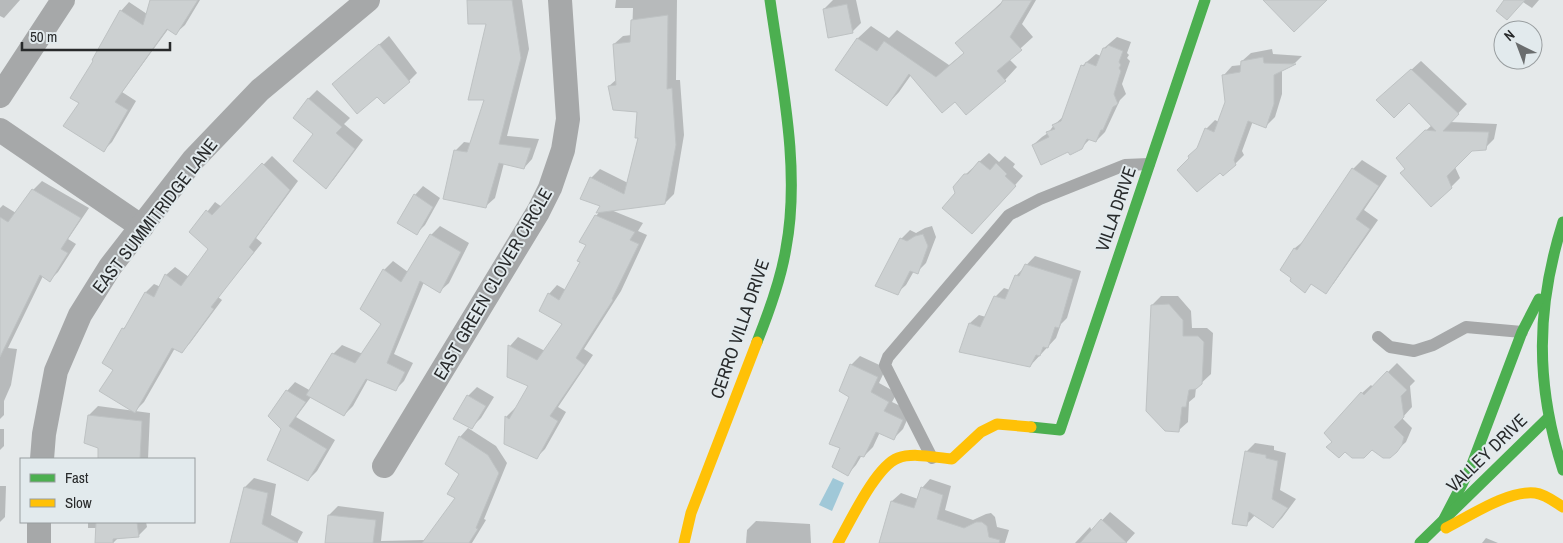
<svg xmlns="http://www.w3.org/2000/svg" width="1563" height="543" font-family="'Archivo Narrow',sans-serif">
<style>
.water{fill:#a0c8d8}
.shadow{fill:#0003}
.building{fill:#ccd0d1;stroke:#bec2c3}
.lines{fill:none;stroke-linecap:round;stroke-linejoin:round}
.lane{stroke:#a6a8a9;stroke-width:12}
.street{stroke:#a6a8a9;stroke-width:24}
.fast{stroke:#4caf50;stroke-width:11}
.slow{stroke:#ffc107;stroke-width:11}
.labels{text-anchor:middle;stroke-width:4;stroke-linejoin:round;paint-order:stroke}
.street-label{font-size:18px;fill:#282a2b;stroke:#e2eaed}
</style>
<rect width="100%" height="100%" fill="#e5e9ea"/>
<path class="water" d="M833,478L844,483L832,511L819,505Z"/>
<g class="shadow">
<path d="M0,0H20L4,18L0,16Z"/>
<path d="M151,0H200L185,25L176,33L169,28L122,92L136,101L112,142L104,150L80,103L95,61L121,11L129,2L147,14Z"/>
<path d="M468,0H522L529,49L507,136L539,139L532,159L524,168L504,163L495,198L486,206L455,151L464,142L471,143L486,99L487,23Z"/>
<path d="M616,0H677L676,80H680L684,135L674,194L665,203L611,210L643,223L638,231L647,235L621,291L584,349L593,355L558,407L566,412L545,449L536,458L505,443L506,417L515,408L516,409L530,386L508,376L510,346L518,337L545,351L564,324L549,294L557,285L566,290L581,262L596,216L600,211L602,206L591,178L600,169L628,183L640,137L638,111L609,86L617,79L614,44L623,36L632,35L633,8H615Z"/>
<path d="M833,0H856L861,23L852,32L824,9Z"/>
<path d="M1004,0H1036L1022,24L1033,37L1009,59L1017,67L1005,80L955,101L911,75L899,92L887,105L837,70L858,38L871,26L889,38L897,30L949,65L965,52L957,43Z"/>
<path d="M1506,0H1539L1532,8L1523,2Z"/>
<path d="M389,36L417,73L409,81L377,95L334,84Z"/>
<path d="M1117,37L1131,42L1127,53L1129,55L1127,58L1130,61L1122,84L1126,94L1120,100L1105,132L1096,141L1090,139L1081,148L1069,150L1033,145L1042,137L1048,133L1054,125L1064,116L1082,66L1096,54L1101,56L1104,48Z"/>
<path d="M1272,49L1273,54L1302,56L1295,63L1282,69V94L1275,117L1266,126L1253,121L1242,151L1244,155L1235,164L1190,158L1199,146L1206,129L1215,120L1219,122L1226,102L1224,75L1232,66L1242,65V61L1251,53Z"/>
<path d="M1421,61L1467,104L1450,122L1497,124L1494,139L1485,148L1472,150L1455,167L1460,178L1451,187L1407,168L1406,149L1432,125L1409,101L1387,92Z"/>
<path d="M317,90L350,118L344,124L363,140L334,179L326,188L308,99Z"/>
<path d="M989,153L999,162L1005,156L1015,164L1013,167L1023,176L981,224L956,194L965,175Z"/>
<path d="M272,156L298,181L256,238L262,243L218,297L222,300L190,343L181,351L175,348L144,402L135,411L114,370L123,329L130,322L146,292L154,284L161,287L166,275L175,267L189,277L210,248L191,232L215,202L222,207Z"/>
<path d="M1362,160L1387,176L1364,210L1378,220L1334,283L1326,292L1312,283L1305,291L1293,277L1281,269L1295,248L1305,240L1353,169Z"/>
<path d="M42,181L89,208L68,239L76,244L58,272L50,280L43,276L8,348L17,349L11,385L4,401V415L0,419V208L3,205L16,213L33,190Z"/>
<path d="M423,186L440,198L425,225L417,233L415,195Z"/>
<path d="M440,226L469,243L449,283L440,291L424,282L394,354L413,363L404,381L395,390L368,379L353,406L344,415L311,397L296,417L335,440L317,471L308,480L282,429L287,391L295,382L311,391L333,354L342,345L363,354L383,324L362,309L384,270L393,261L408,272L431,235Z"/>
<path d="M932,226L936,237L926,263L917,272L914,271L906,285L897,293L901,239L910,230L916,233L925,228Z"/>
<path d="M1035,256L1081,271L1067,318L1061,324L1056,338L1030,366L970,323L979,315L986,317L995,297L1004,288L1010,290L1016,276Z"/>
<path d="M1161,296H1178L1191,311L1192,328H1207L1213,333L1211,374L1196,388L1195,397L1189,402L1188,422L1179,430L1152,305Z"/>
<path d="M860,356L886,368L879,383L897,393L892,402L911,411L903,429L894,438L880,432L873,447L864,456L862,455L856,465L848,474L841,448L851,396V365Z"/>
<path d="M1397,363L1415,381L1410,386L1412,407L1402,418L1412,428L1406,442L1396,451L1333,442L1362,393L1371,385L1373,387Z"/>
<path d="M477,387L494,397L481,418L472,427L468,396Z"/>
<path d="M98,406L150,413L148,459H99L100,447L89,415Z"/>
<path d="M468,428L496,446L507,463L484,519L486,520L472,543H326L329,515L338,506L384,512L381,541L426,540L457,497L461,473L460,437Z"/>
<path d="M0,429H4V446L0,450Z"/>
<path d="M1255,443L1274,446V450L1286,453L1280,490L1296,499L1282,518L1273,527L1255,515L1246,525V452Z"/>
<path d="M254,478L276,484L271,515L303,532L297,543H232L245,487Z"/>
<path d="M930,479L951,486L945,510L973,520L986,514L991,513L995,517L997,527L1009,530L1005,543H880L892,501L901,493L918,499L922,488Z"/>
<path d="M0,486H6L5,517L0,522Z"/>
<path d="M1110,512L1135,533L1126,543H1075L1090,527L1092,531Z"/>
<path d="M756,521L810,524L811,543H746L747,530Z"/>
<path d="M88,522H146L147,527L138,536L119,537L113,543H96L97,528H88Z"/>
<path d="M1486,538L1498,543H1482Z"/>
</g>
<g class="building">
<path d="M150,0H198L176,35L167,29L115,102L128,110L104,152L63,126L79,103L70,98L93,61L92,60L120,10L143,25Z"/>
<path d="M467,0H512L521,58L499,144L531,148L524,169L499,163L486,208L443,199L454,150L467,152L484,100H468L486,24H468Z"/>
<path d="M1003,0H1032L1010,37L1022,50L997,71L1006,81L966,115L955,102L942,113L909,74L887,106L835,70L857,38L877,51L884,41L936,77L964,53L955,43L1000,5Z"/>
<path d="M1263,0H1327L1294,32Z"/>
<path d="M1504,0H1525L1507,20L1496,11Z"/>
<path d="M847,4L853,33L828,38L823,9Z"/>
<path d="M668,15L667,89L672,88L676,145L665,204L596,213L600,206L580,199L590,177L624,194L638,138H635L637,112L613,110L608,86L616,85L613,44L630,42L631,20Z"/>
<path d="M379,44L410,82L384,104L377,97L357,114L332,84Z"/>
<path d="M1108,45L1123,51L1119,62L1121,65L1119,68L1121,71L1114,94L1118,104L1113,107L1103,130H1101L1096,142L1087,139L1082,149L1070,155L1068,152L1041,165L1032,145L1049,137L1046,132L1055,129L1052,125L1061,121L1081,65L1084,66L1086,62L1096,66L1103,48H1106Z"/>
<path d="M1263,57L1264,63L1296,64L1274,75V104L1266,128L1248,121L1234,160L1236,165L1223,176L1220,173L1197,192L1177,170L1189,158L1188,156L1197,148L1205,128L1214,132L1225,102L1222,75L1240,72L1241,61Z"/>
<path d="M1411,69L1459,114L1443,131L1489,132L1486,150L1472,151L1447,176L1452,188L1431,207L1400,173L1405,169L1396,158L1425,130L1436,131L1409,103L1394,118L1376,100Z"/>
<path d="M308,98L342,127L336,133L355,149L326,189L293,161L313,134L293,118Z"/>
<path d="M979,161L990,170L996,163L1007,174L1005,176L1016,186L972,234L942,208L955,193L953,187L964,174H968Z"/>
<path d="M262,163L290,190L249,247L254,252L211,307L214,309L182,353L172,348L135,413L99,391L113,370L102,363L122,328L124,329L145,292L154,297L165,274L181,286L208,249L189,232L206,210L212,215Z"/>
<path d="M1352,168L1379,186L1356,219L1370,229L1326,294L1311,284L1305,293L1290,281L1291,278L1280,270L1294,248L1297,250Z"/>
<path d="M32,189L81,218L61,249L68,253L50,282L40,275L0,357V217L8,222Z"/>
<path d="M414,194L433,207L417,235L397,223Z"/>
<path d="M595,215L635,232L630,240L639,244L612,299L613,300L576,358L585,365L550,416L558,421L537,459L504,444L505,416L509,419L528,386L507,377L508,345L537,360L562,324L539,311L548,293L559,300L580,262L577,261L586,245L579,242Z"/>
<path d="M430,234L461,252L440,293L420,281L387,363L405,372L396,391L366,379L344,416L306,395L332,353L355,363L381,324L360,309L383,269L401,282Z"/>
<path d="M923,234L928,246L918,274L910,271L898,295L875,286L900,238L907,241L915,236Z"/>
<path d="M1025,264L1073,279L1059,328L1055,327L1048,348L1043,347L1040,356L1036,355L1030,367L959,352L969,323L980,327L994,296L1005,299L1015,275L1019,276Z"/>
<path d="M1169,304L1183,320V336H1198L1204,342L1202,384L1196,389L1189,390L1186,407H1182L1179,432L1165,431L1146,411L1151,305Z"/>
<path d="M850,364L878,377L871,392L889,402L884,411L903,420L894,440L876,432L864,457L859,456L848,476L832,467L840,448L829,444L849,397L839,391Z"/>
<path d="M1387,371L1407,390L1401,396L1404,417L1394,427L1404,437L1402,445L1397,452L1390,458H1383L1372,450L1364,458H1352L1345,452L1339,458L1326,447L1332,442L1324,433L1361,392L1364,395Z"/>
<path d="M286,390L306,402L289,426L327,449L308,481L267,460L281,429L268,416Z"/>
<path d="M467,395L486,406L472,429L453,419Z"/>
<path d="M88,415L142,421L140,459H98V448L84,443Z"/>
<path d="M459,436L488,455L499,473L476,528L478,529L469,543H422L455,498L447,494L459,474L445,464Z"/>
<path d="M1245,451L1266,455V458L1278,461L1272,499L1288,508L1273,528L1249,512L1247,526L1232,524Z"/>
<path d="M244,487L268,493L262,524L298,543H230Z"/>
<path d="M921,487L943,495L937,519L964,528L976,522H982L987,526L989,537L1000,540L999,543H879L891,501L914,508Z"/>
<path d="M328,515L376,520L373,543H325Z"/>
<path d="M1101,519L1127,543H1080Z"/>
<path d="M96,522H137L139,537L113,539V543H95Z"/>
</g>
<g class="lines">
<g class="lane">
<path d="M1378,337L1390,347L1414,351L1433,345L1466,327L1522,332"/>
<path d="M932,458L885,365L888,357L1009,215L1040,199L1125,165L1149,164"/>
</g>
<g class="street">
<path d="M0,96L63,0"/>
<path d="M0,130L142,227"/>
<path d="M42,459L44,434L56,371L80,315L110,267L193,160L260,90L368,0"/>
<path d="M384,466L538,212L550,188L563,150L568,119L560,0"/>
<path d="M39,522V543"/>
</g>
<g class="fast">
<path d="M1563,222C1536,307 1535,384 1563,470"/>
<path d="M757,342C769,312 781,280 786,248C801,168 781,79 770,0"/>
<path d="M1031,427L1060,430L1205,0"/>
<path d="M1444,519L1471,467L1522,332L1539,299"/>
<path d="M1420,543L1548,418"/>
</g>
<g class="slow">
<path d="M1446,528C1470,516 1508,490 1535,493C1545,494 1555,502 1563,507"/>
<path d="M684,543L691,513L757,342"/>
<path d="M838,543C850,522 876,466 898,458C914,452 936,458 952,459L981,432L997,424L1031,427"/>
</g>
</g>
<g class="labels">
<g class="street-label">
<text transform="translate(1116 209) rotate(-71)" y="6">VILLA DRIVE</text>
<text transform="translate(155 216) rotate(-52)" y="6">EAST SUMMITRIDGE LANE</text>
<text transform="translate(493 284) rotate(-60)" y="6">EAST GREEN CLOVER CIRCLE</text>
<text transform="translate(740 329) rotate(-71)" y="6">CERRO VILLA DRIVE</text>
<text transform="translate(1487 453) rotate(-44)" y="6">VALLEY DRIVE</text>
</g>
</g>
<rect x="20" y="458" width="175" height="65" fill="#e2eaed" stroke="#989d9f"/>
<rect x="30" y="474" width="25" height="8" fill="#4caf50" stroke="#989d9f"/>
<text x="65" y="483" font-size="15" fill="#282a2b">Fast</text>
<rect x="30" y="499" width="25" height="8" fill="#ffc107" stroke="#989d9f"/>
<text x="65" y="508" font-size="15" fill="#282a2b">Slow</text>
<g transform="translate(1518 45) rotate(318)"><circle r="24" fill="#e2eaed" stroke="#989d9f"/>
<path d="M0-4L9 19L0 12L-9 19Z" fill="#6a6d6e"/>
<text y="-8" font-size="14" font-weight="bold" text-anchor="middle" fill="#282a2b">N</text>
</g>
<path d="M22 42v8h148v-8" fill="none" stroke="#282a2b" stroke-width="2.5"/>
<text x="30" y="42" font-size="15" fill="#282a2b" stroke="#e2eaed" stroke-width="4" paint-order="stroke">50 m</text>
</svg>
